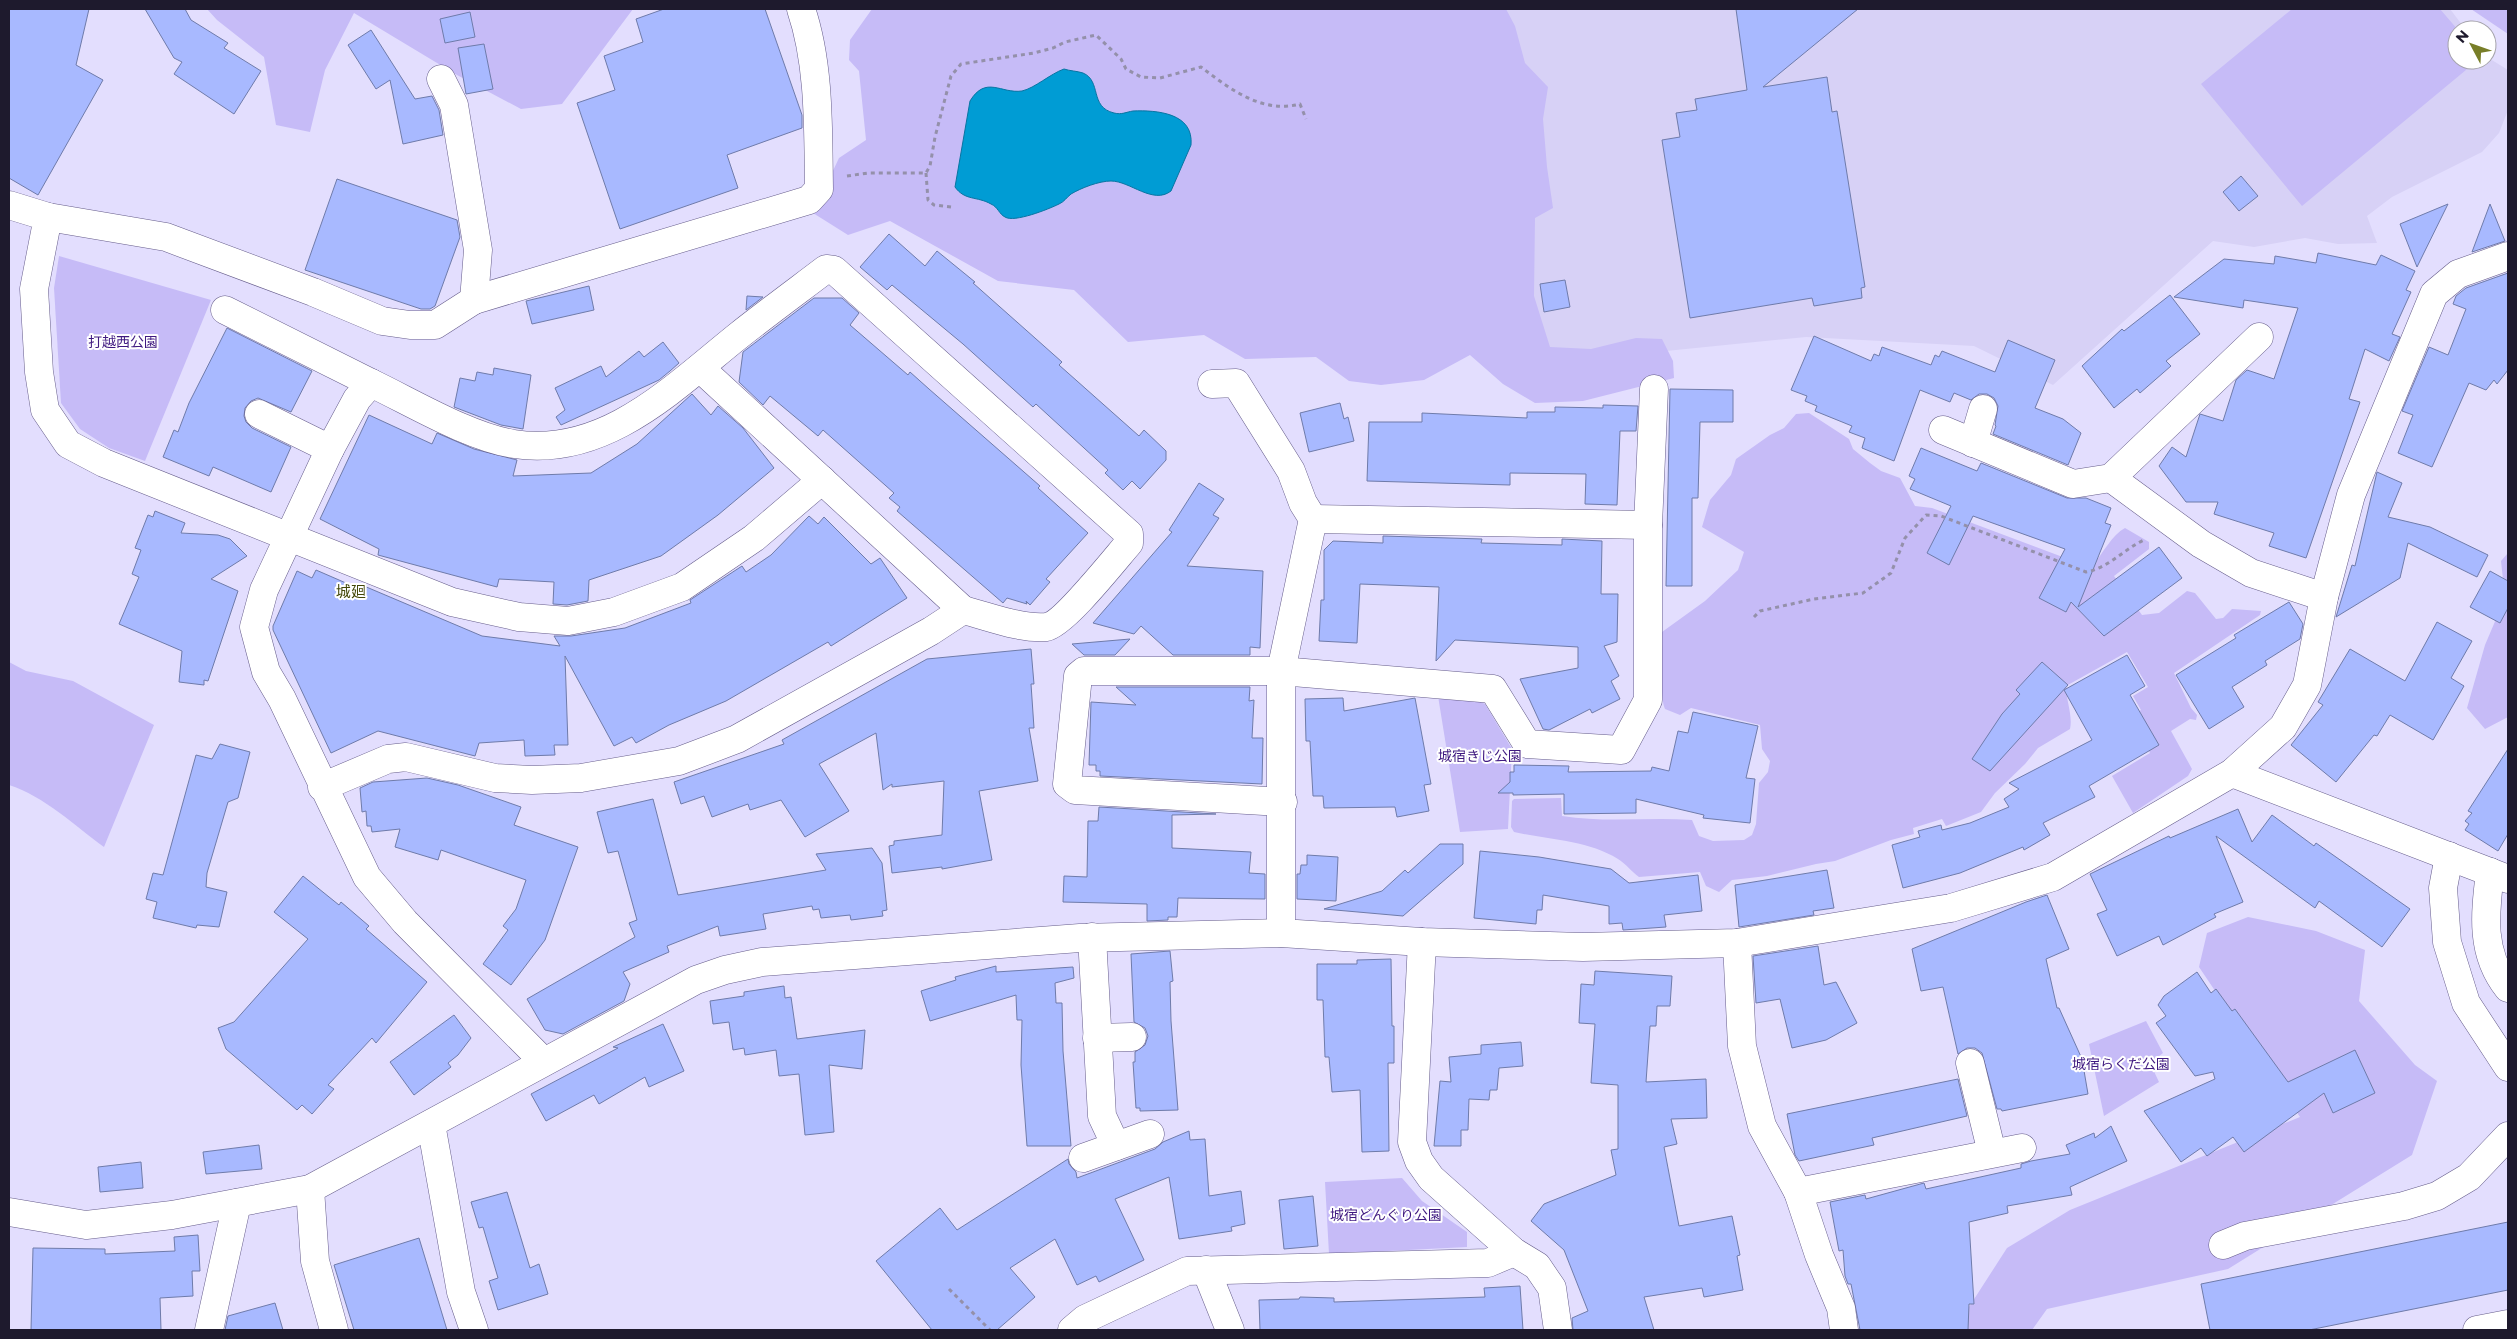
<svg xmlns="http://www.w3.org/2000/svg" width="2517" height="1339" font-family="Montserrat,'Noto Sans JP',sans-serif">
<style>
.built{fill:#d7d1f6}
.green{fill:#c6bbf7}
.water{fill:#009cd4;stroke:#0975a2}
.building{fill:#a8b9ff;stroke:#6f7baa}
.lines{fill:none;stroke-linecap:round;stroke-linejoin:round}
.minor-casing{stroke:#665d8b;stroke-width:29}
.path{stroke:#9490aa;stroke-width:3;stroke-dasharray:4 4;stroke-linecap:butt}
.minor{stroke:#fff;stroke-width:28}
.labels{text-anchor:middle;stroke-width:4;stroke-linejoin:round;paint-order:stroke}
.park-label{font-size:14px;fill:#3f1980;stroke:#fff}
.neighbourhood-label{font-size:15px;fill:#434708;stroke:#fff}
</style>
<rect width="100%" height="100%" fill="#e3defe"/>
<path class="built" d="M1452,9H2450L2466,30H2457V60H2487V57L2508,70V110L2499,133L2482,152L2392,197L2367,216L2377,243L2338,244L2305,238L2254,247L2213,241L2053,385L1974,346L1806,337L1537,364Z"/>
<g class="green">
<path d="M207,9H633L562,104L521,109L457,75L354,13L325,70L310,132L276,125L264,57L217,20Z"/>
<path d="M872,9H1506L1515,26L1525,63L1548,87L1543,119L1547,167L1553,208L1535,218L1534,296L1550,347L1591,349L1636,338L1662,339L1673,361L1674,378L1583,401L1535,403L1503,384L1470,355L1424,380L1381,385L1349,381L1316,357L1245,359L1204,335L1128,342L1074,290L998,281L890,221L848,235L813,213L839,158L866,140L859,71L849,60L850,40Z"/>
<path d="M2292,9H2440L2458,30L2457,60H2478L2302,206L2201,84Z"/>
<path d="M2471,9H2508V34Z"/>
<path d="M59,256L211,300L145,461L109,448L80,429L61,403L54,288Z"/>
<path d="M1809,413L1849,439L1853,449L1870,463L1881,471L1900,478L1915,506L1932,508L2084,565H2093C2103,553 2112,535 2125,528L2149,542V549L2114,576L2142,615L2159,613L2187,591L2195,593L2216,619L2223,618L2232,609L2261,611L2260,615L2174,673L2191,708L2197,715L2196,720L2190,719L2171,731L2192,769L2188,776L2133,813L2112,776L2150,753L2130,718L2141,710L2133,696L2148,687L2127,652L2066,686C2066,700 2073,716 2070,729L2038,748L2025,764L1995,793L1981,812L1946,826L1942,819L1913,828L1914,834L1891,840L1835,861L1816,864L1767,876L1732,880L1719,892L1706,886L1700,872L1639,877C1632,872 1626,864 1618,859C1587,840 1548,840 1514,832L1511,827L1512,801L1514,799L1561,798L1562,816C1605,823 1648,817 1692,820L1699,836L1713,841L1744,840L1752,835L1756,824L1759,783L1768,772L1770,761L1762,749L1760,725L1691,708L1680,715L1665,709C1659,696 1663,650 1662,632L1705,601L1738,570L1744,552L1702,527L1710,500L1731,475L1736,459L1770,435L1784,428L1796,414Z"/>
<path d="M2508,553V717L2485,729L2467,708L2485,645L2505,598L2501,561Z"/>
<path d="M9,662L26,671L73,681L154,725L104,847C75,826 44,796 9,785Z"/>
<path d="M1438,696L1471,697L1485,704L1512,749L1508,829L1460,832Z"/>
<path d="M2248,917L2316,931L2365,950L2359,1001L2415,1065L2437,1081L2412,1155L2228,1269L2047,1309L2032,1330H1958L1960,1321L2007,1248L2070,1210L2300,1117L2199,967L2207,933Z"/>
<path d="M2146,1021L2163,1053L2150,1063L2159,1082L2104,1116L2089,1044Z"/>
<path d="M1402,1178L1422,1201L1467,1232V1247L1329,1254L1325,1182Z"/>
</g>
<path class="water" d="M1064,69C1070,71 1077,71 1083,73C1102,81 1089,107 1114,113C1122,115 1126,112 1133,111C1157,110 1194,113 1191,145L1171,191C1153,205 1130,181 1111,181C1099,181 1081,188 1071,194C1067,197 1064,202 1059,204C1049,209 1014,223 1005,217C999,214 998,207 991,204C977,196 965,201 955,187L970,101C986,75 1001,94 1022,91C1035,88 1050,74 1064,69Z"/>
<g class="building">
<path d="M9,9H89L76,65L103,80L38,195L9,178Z"/>
<path d="M145,9H185L191,20L228,43L224,48L261,71L234,114L174,74L182,62L174,58Z"/>
<path d="M664,9H765L802,115V128L727,155L738,188L620,229L577,103L615,90L604,56L643,42L636,19Z"/>
<path d="M1736,9H1858L1763,87L1827,77L1832,112L1837,111L1865,287L1861,288L1862,298L1814,306L1812,298L1690,318L1662,140L1680,137L1676,113L1697,110L1695,99L1747,90Z"/>
<path d="M470,12L475,37L445,43L440,19Z"/>
<path d="M371,30L415,99L432,96L439,110L443,135L403,144L390,80L376,89L348,45Z"/>
<path d="M484,44L493,89L466,94L458,48Z"/>
<path d="M2241,176L2258,196L2239,211L2223,192Z"/>
<path d="M337,179L457,220L460,237L435,306L430,309H421L305,270Z"/>
<path d="M2448,204L2417,267L2400,224Z"/>
<path d="M2490,204L2505,241L2472,252Z"/>
<path d="M889,234L925,266L937,251L975,282L973,283L1062,362L1059,365L1139,436L1144,430L1166,451V460L1140,489L1132,481L1123,490L1105,473L1108,470L1036,404L1033,407L963,344L892,285L887,290L860,267Z"/>
<path d="M2318,253L2376,265L2381,255L2415,271L2406,290L2411,292L2392,334L2400,337L2389,361L2365,349L2349,399L2360,402L2306,558L2269,546L2274,533L2214,514L2218,502H2186L2159,466L2172,447L2186,457L2200,414L2223,421L2236,380L2247,370L2274,379L2298,308L2244,300L2243,308L2174,297L2224,259L2274,264L2275,256L2316,263Z"/>
<path d="M2508,273V370L2497,384L2494,380L2486,390L2469,383L2432,467L2398,453L2413,415L2402,411L2429,347L2448,355L2466,309L2453,304L2456,296L2466,288Z"/>
<path d="M1565,280L1570,307L1544,312L1540,284Z"/>
<path d="M589,286L594,310L532,324L526,301Z"/>
<path d="M2170,295L2200,334L2166,361L2171,366L2140,393L2137,389L2114,408L2082,366L2122,329L2124,331Z"/>
<path d="M747,296L763,297L746,310Z"/>
<path d="M814,298H842L859,313L850,325L908,375L910,372L929,389L1040,486L1038,488L1088,533L1046,579L1050,582L1030,605L1026,601L1027,604L1007,598L1003,603L897,511L900,507L889,498L894,493L823,430L818,436L770,396L763,405L739,382L743,352Z"/>
<path d="M227,328L312,371L291,412L258,398L251,401L245,408L244,416L246,422L252,428L291,447L271,492L213,467L209,476L163,457L174,430L178,432L189,403Z"/>
<path d="M1814,336L1871,361L1874,354L1879,356L1882,347L1931,365L1935,355L1939,357L1942,351L1995,372L2008,340L2055,360L2035,408L2063,419L2081,433L2068,465L1993,434L1996,426L1995,425L1998,406L1994,398L1987,394H1979L1971,400L1954,393L1950,402L1920,390L1894,461L1862,448L1865,438L1849,432L1852,426L1815,411L1817,406L1805,401L1807,396L1791,390Z"/>
<path d="M663,342L679,363L670,371L659,380L561,425L556,417L565,410L555,388L601,366L606,377L639,351L644,357Z"/>
<path d="M494,368L531,375L523,429L501,425L454,407L460,378L475,381L477,372L493,375Z"/>
<path d="M1670,389L1733,390V422H1700L1698,498H1692V586H1666Z"/>
<path d="M692,394L711,415L718,406L743,428L774,468L718,515L661,556L589,580L588,601L567,605L553,604L554,582L499,579L497,587L378,555L379,549L320,519L369,415L432,444L437,433L474,449L517,460L513,476L591,473L637,444Z"/>
<path d="M1340,403L1344,419L1348,417L1354,441L1309,452L1300,413Z"/>
<path d="M1603,405L1638,406L1636,431H1620L1617,505L1585,504L1586,474L1510,473V485L1367,481L1369,422H1422V413L1527,418V412H1555V407L1603,408Z"/>
<path d="M1921,448L1977,471L1981,463L2067,498H2086L2111,508L2105,523L2111,525L2078,607L2159,547L2182,578L2104,636L2071,602L2066,612L2039,598L2065,549L1973,516L1949,565L1927,553L1951,506L1910,489L1915,479L1909,476Z"/>
<path d="M2377,472L2402,483L2388,517L2430,527L2488,555L2477,577L2408,543L2400,578L2336,617L2352,565L2355,566Z"/>
<path d="M1199,483L1224,499L1213,515L1219,518L1187,566L1263,571L1260,648L1250,647V655H1173L1141,626L1134,634L1093,623L1172,532L1169,530Z"/>
<path d="M155,511L185,523L181,533L218,535L230,539L247,556L211,579L238,591L208,681L204,680V685L179,682L182,651L119,624L139,577L132,574L141,550L135,548L148,515L153,517Z"/>
<path d="M809,516L818,524L824,517L871,564L880,558L907,598L831,646L828,642L726,701L669,725L636,743L632,737L614,746L565,656L568,745H554L555,755L525,756L524,740L479,743L475,756L378,731L331,753L273,630V626L297,571L312,578L316,570L362,590L364,586L482,636L560,646L554,636H571L625,628L691,603L690,600L742,566L746,572L771,555Z"/>
<path d="M1383,536L1482,539L1481,543L1562,545V539L1602,541L1601,594H1618L1617,642L1604,646L1619,676L1611,681L1620,699L1592,713L1590,709L1549,730L1543,729L1520,679L1578,668V647L1455,640L1436,661L1439,587L1360,584L1357,643L1319,641L1321,600H1324V550L1333,541L1383,543Z"/>
<path d="M2490,571L2508,581V608L2500,623L2470,607Z"/>
<path d="M2289,602L2303,624L2300,639L2265,661L2267,665L2232,687L2244,707L2209,729L2176,675L2236,638L2234,635Z"/>
<path d="M2437,622L2472,641L2451,678L2464,686L2433,740L2390,715L2377,736L2374,735L2336,782L2291,745L2323,705L2318,702L2350,649L2405,681Z"/>
<path d="M1130,639L1115,655H1084L1072,644Z"/>
<path d="M1031,649L1034,684H1031L1034,728H1029L1038,781L979,791L992,860L942,869V867L892,873L889,846L894,845V841L942,835L944,781L892,787V784L883,790L876,733L819,764L849,811L805,837L781,800L750,810L748,804L712,817L704,796L681,804L674,782L784,744L782,740L927,659Z"/>
<path d="M2127,655L2145,686L2130,695L2159,745L2089,786L2095,797L2043,823L2050,835L2024,850L2023,847L1960,873L1903,888L1892,845L1920,837L1918,831L1941,825L1942,830L1970,823L2009,807L2004,799L2019,789L2009,783L2092,740L2064,690Z"/>
<path d="M2042,662L2068,685L1990,771L1972,759L2002,714L2020,694L2016,690Z"/>
<path d="M1116,687H1250L1249,701L1254,700L1252,738H1263L1262,784L1100,776V771H1096V765H1089L1091,702L1136,705Z"/>
<path d="M1343,698L1344,711L1415,698L1431,784L1424,785L1429,811L1397,817L1395,807L1324,808L1323,796H1313L1310,741H1306L1305,699Z"/>
<path d="M1693,712L1758,726L1746,778L1755,779L1750,823L1703,818L1704,815L1636,799V813L1564,814V794L1513,795V793H1498L1510,782V772H1514V765L1569,766L1568,772L1651,771L1652,767L1669,771L1678,731L1688,733Z"/>
<path d="M220,744L250,752L238,798L228,802L207,873L206,887L227,892L219,927L197,925L196,928L153,918L157,902L146,899L153,873L163,875L196,755L212,759Z"/>
<path d="M2508,749V834L2498,851L2465,830L2469,824L2465,821L2472,813L2468,811Z"/>
<path d="M427,778L458,785L521,807L514,825L578,847L545,940L511,985L483,964L508,930L503,926L516,909L526,880L441,850L438,860L395,847L400,829L372,832L371,826H367L366,811L362,812L360,788L373,782Z"/>
<path d="M653,799L678,895L826,870L816,854L872,848L882,863L887,910L882,911L883,916L851,920L850,915L821,918L819,909L813,910L812,906L763,914L766,929L720,936L718,926L667,946L669,952L623,972L630,984L624,1001L563,1034L545,1030L527,999L635,937L629,923L637,920L618,851L608,853L597,812Z"/>
<path d="M1099,807L1216,814L1172,815V848L1251,852L1249,873L1265,874V899L1178,898L1177,917H1168V920L1147,921V904L1063,902L1064,876L1087,877L1088,821H1098Z"/>
<path d="M2238,809L2252,842L2272,815L2314,846L2316,843L2410,909L2382,947L2319,901L2315,908L2216,836L2243,902L2214,914L2216,917L2163,945L2159,936L2117,956L2097,914L2107,910L2090,874L2169,836L2170,838Z"/>
<path d="M1440,844H1463V864L1403,916L1324,909L1382,891L1405,870L1408,873Z"/>
<path d="M1480,851L1539,857L1611,869L1629,883L1698,875L1702,911L1664,915L1666,927L1623,930L1622,923L1609,924V906L1543,895L1542,910H1537L1536,924L1474,918Z"/>
<path d="M1307,855L1338,857L1336,901L1297,899V874H1300L1301,865H1307Z"/>
<path d="M1827,870L1834,908L1813,911L1814,915L1739,927L1735,885Z"/>
<path d="M303,876L339,905L341,902L369,926L366,929L427,982L376,1043L372,1038L328,1085L334,1089L312,1114L302,1105L297,1110L226,1049L218,1028L234,1022L308,939L274,912Z"/>
<path d="M2047,895L2069,949L2046,959L2057,1008H2059L2082,1059L2088,1094L2002,1111L2001,1109H1997L1982,1053L1975,1048H1967L1958,1054L1943,987L1921,991L1912,949L2026,902Z"/>
<path d="M1818,946L1824,985L1836,982L1857,1023L1826,1040L1792,1048L1780,999L1756,1003L1753,956Z"/>
<path d="M1170,951L1173,981L1170,982L1171,1021L1178,1110L1140,1111V1108H1136L1133,1062H1135V1052L1145,1045L1148,1036L1145,1028L1134,1022L1131,954Z"/>
<path d="M1391,959L1392,1026H1394V1063H1388L1389,1151L1362,1152L1360,1090L1332,1092L1329,1057H1325L1323,1000H1317V964H1357V960Z"/>
<path d="M996,966V972L1073,967L1074,978L1055,983L1056,1003H1062L1063,1051L1071,1146H1027L1021,1065L1022,1020H1017L1016,995L930,1021L921,991L956,980L955,977Z"/>
<path d="M1595,971L1672,976L1670,1006H1657L1656,1026H1650L1646,1082L1706,1079L1707,1118L1671,1119L1677,1144L1664,1147L1679,1226L1732,1216L1740,1255L1737,1256L1743,1290L1704,1297L1702,1288L1644,1297L1654,1330H1573L1572,1318L1588,1311L1564,1250L1531,1221L1544,1204L1616,1175L1611,1150L1618,1149V1085L1591,1083L1595,1024L1579,1023L1581,984L1594,985Z"/>
<path d="M2197,972L2211,993L2216,989L2232,1011L2235,1009L2288,1082L2355,1050L2375,1093L2333,1113L2324,1093L2244,1152L2233,1137L2207,1156L2201,1148L2181,1162L2144,1111L2215,1079L2213,1072L2195,1076L2156,1023L2166,1016L2158,1005L2164,996Z"/>
<path d="M784,986L785,998L791,997L797,1039L865,1030L862,1069L829,1065L834,1132L805,1135L799,1074L779,1076L776,1050L745,1055L744,1048L733,1050L729,1022L713,1024L710,1001L744,996V992Z"/>
<path d="M454,1015L471,1038L458,1055L448,1063L451,1067L414,1095L390,1062Z"/>
<path d="M663,1024L684,1071L649,1087L645,1077L599,1104L594,1095L546,1121L531,1094L618,1048L613,1047Z"/>
<path d="M1521,1042L1523,1066L1499,1068L1497,1090H1490L1489,1100L1469,1099L1468,1130H1461V1146H1434L1440,1081L1451,1082L1449,1057L1481,1054V1045Z"/>
<path d="M1958,1079L1967,1116L1872,1138L1874,1145L1799,1161L1795,1155L1787,1114Z"/>
<path d="M2111,1126L2127,1161L2070,1187L2072,1195L2007,1206L2008,1213L1969,1222L1974,1304H1969L1968,1330H1860L1851,1284H1848L1845,1276L1843,1250L1839,1251L1830,1202L1865,1195L1866,1199L1924,1183L1926,1189L2021,1168V1164L2031,1161L2070,1154L2066,1145L2094,1133L2095,1138Z"/>
<path d="M1189,1131L1190,1140L1205,1139L1209,1196L1241,1191L1245,1224L1231,1227L1232,1231L1179,1239L1169,1177L1115,1199L1144,1260L1099,1282L1096,1276L1077,1285L1055,1239L1010,1268L1035,1297L997,1330H932L876,1261L940,1208L957,1230L1068,1159L1069,1164L1076,1172L1077,1178L1155,1149L1163,1142Z"/>
<path d="M259,1145L262,1169L206,1174L203,1152Z"/>
<path d="M141,1162L143,1188L100,1192L98,1167Z"/>
<path d="M507,1192L530,1268L539,1264L548,1294L498,1310L489,1281L498,1278L483,1227L479,1228L471,1202Z"/>
<path d="M1313,1196L1318,1246L1284,1249L1279,1200Z"/>
<path d="M2508,1222V1290L2309,1330H2210L2201,1284Z"/>
<path d="M198,1235L200,1271H192L193,1296L160,1298L161,1330H31L33,1248L105,1249V1254L175,1251L174,1237Z"/>
<path d="M419,1238L447,1330H354L334,1265Z"/>
<path d="M1520,1286L1523,1330H1260L1259,1300L1299,1299L1300,1297L1334,1298V1302L1485,1297L1484,1288Z"/>
<path d="M275,1303L283,1330H225L228,1316Z"/>
</g>
<g class="lines">
<defs>
<g id="minor">
<path d="M9,205L48,217L34,289L39,372L45,410L68,444L104,463L452,602L519,617L568,621L614,612L682,587L754,538L822,480"/>
<path d="M48,217L166,237L313,292L382,321L410,325H435L474,300L478,250L454,105L441,79"/>
<path d="M474,300L809,200L819,189C818,130 820,65 801,9"/>
<path d="M225,310L371,383"/>
<path d="M700,368L963,610"/>
<path d="M1212,384L1236,383L1291,471L1303,503L1313,519L1281,671H1084L1078,676L1067,784L1075,790L1283,802"/>
<path d="M259,414L330,449"/>
<path d="M1943,430L2073,484L2111,478L2259,337"/>
<path d="M1973,443L1983,409"/>
<path d="M2111,478L2201,544L2251,573L2324,597"/>
<path d="M1313,519L1648,525"/>
<path d="M2232,773L2508,879"/>
<path d="M322,787L388,759L406,757L495,778L532,780L581,778L679,761L737,739L931,631L963,610C988,616 1019,629 1046,627C1063,625 1115,559 1129,543V534L834,270L826,269C797,291 767,313 738,336C673,388 605,458 514,444C469,437 413,403 371,383L357,399L330,449L264,590L254,627L266,672L282,699L367,877L405,922L543,1061"/>
<path d="M2449,856L2443,888L2447,942L2466,1003L2508,1067"/>
<path d="M2490,872C2485,914 2480,953 2508,988"/>
<path d="M1281,933V671L1493,689L1527,744L1621,750L1648,700V525L1654,389"/>
<path d="M1092,937L1102,1116L1116,1146"/>
<path d="M1422,942L1412,1142L1419,1161L1431,1178L1514,1252L1537,1266L1552,1288L1558,1330"/>
<path d="M1737,943L1742,1046L1762,1126L1798,1192L1819,1255L1841,1308L1844,1330"/>
<path d="M1097,1038L1132,1037"/>
<path d="M1970,1063L1992,1153"/>
<path d="M431,1124L461,1292L474,1330"/>
<path d="M1083,1158L1150,1134"/>
<path d="M310,1189L315,1261L334,1330"/>
<path d="M1798,1192L2022,1148"/>
<path d="M9,1212L86,1225L172,1215L310,1189L696,980L725,970L762,962L1080,938L1281,933L1422,942L1583,947L1737,943L1951,908L2053,877L2232,773L2283,727L2307,685L2324,597L2351,495L2434,294L2458,274L2508,256"/>
<path d="M2223,1245L2245,1236L2404,1206L2437,1196L2469,1177L2508,1136"/>
<path d="M1206,1270L1230,1330"/>
<path d="M209,1330L237,1203"/>
<path d="M1072,1330L1085,1319L1187,1271L1488,1263L1514,1252"/>
<path d="M2477,1330L2508,1324"/>
</g>
</defs>
<use href="#minor" class="minor-casing"/>
<g class="path">
<path d="M926,173L928,200L934,205L951,207"/>
<path d="M847,176L868,173H926L930,166L935,137L951,76L961,64L1034,53L1053,48L1065,42L1096,35L1121,59L1126,69L1141,77L1160,78L1201,67C1230,89 1262,114 1300,104L1306,119"/>
<path d="M1754,617L1760,611L1814,599L1863,593L1891,573L1905,538L1926,515L1941,516L2086,572C2109,568 2125,548 2146,539"/>
<path d="M949,1289L990,1330"/>
</g>
<use href="#minor" class="minor"/>
</g>
<g class="labels">
<g class="park-label">
<text x="123" y="347">打越西公園</text>
<text x="1480" y="761">城宿きじ公園</text>
<text x="2121" y="1069">城宿らくだ公園</text>
<text x="1386" y="1220">城宿どんぐり公園</text>
</g>
<g class="neighbourhood-label">
<text x="351" y="597">城廻</text>
</g>
</g>
<rect width="2517" height="1339" fill="none" stroke="#1e1a2d" stroke-width="20"/>
<g transform="translate(2472 45) rotate(311)"><circle r="24" fill="#ffffff" stroke="#a5a3ab"/>
<path d="M0-4L9 19L0 12L-9 19Z" fill="#787e28"/>
<text y="-8" font-size="14" font-weight="bold" text-anchor="middle" fill="#1e1a2d">N</text>
</g>
</svg>
